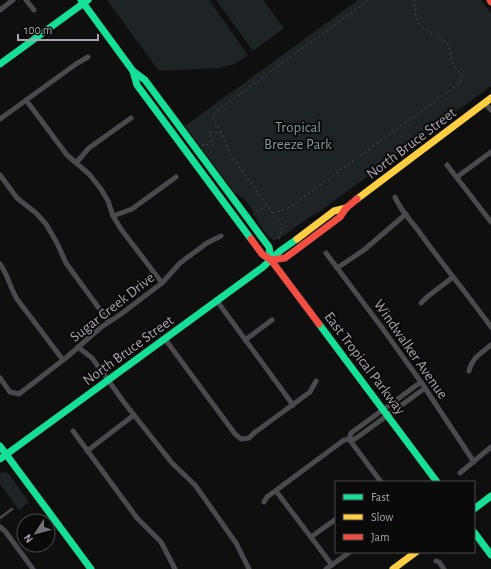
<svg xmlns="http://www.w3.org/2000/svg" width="491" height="569" font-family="'Alegreya Sans',sans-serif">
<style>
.green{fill:#1e2325}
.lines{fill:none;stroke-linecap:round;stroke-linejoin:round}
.path{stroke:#4d4a4e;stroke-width:1;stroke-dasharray:2 3;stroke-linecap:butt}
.lane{stroke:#4c494e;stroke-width:2.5}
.street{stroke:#4c494e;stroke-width:5}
.fast{stroke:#16e098;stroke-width:7}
.slow{stroke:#ffcf43;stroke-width:7}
.jam{stroke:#f24e42;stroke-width:7}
.labels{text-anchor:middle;stroke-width:4;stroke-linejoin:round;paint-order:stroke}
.park-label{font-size:15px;fill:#7b9799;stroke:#0b0a0b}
.street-label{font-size:15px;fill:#aca2b0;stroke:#0b0a0b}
</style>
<rect width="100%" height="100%" fill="#100f10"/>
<g class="green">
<path d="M107,0H209L248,55L235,64L219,68L159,71Z"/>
<path d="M216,0H263L284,28L253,51Z"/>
<path d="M358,0H481L491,13V86L319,212L308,218L279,239L273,240C259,231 256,211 245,200C242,197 238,195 234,192L185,126Z"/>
<path d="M3,472L8,473L29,502L19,510L0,484V474Z"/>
</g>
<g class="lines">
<g class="path">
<path d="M221,132L213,119L214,114L218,110L369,0"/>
<path d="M202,145L204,144L212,146C214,141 208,137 210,132L218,133L221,132L231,156L267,205"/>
<path d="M273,213L284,210L290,207L460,83L461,75L453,64L448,44L443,40L422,27L418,22L416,15L414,0"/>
<path d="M253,215L267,205L283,227L281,230L279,241"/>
</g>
<path class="lane" d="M0,518L12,509"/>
<g class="street">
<path d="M26,0L34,10"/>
<path d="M0,10L13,0"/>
<path d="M26,100L67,155L89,174L101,189L108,201L113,216L121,229L162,283"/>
<path d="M485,103L491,110"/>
<path d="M0,119L76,64L88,57"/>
<path d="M76,163L89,148L131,118"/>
<path d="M447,165L491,222"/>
<path d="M0,175L17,198L36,213L46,224L57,243L66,263L109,322"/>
<path d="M457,177L491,152"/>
<path d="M395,197C400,210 412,222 420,233C443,265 468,295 491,327"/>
<path d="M113,216L132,209L176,177"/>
<path d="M326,253L380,325L421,382L474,462"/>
<path d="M0,264C8,275 10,288 17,299L63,360"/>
<path d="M337,268L364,250L406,214"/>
<path d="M217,301L293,405"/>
<path d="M421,303L427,297L453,277"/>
<path d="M165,339L235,434L241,439L249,438L254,433L310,392L316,381"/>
<path d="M245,340L272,320"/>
<path d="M78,347L92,358L126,405L172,463L195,485L236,543L249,569"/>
<path d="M469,371C472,358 481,353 491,345"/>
<path d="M0,378L10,392L19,394L67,357L100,328L121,314L162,283L180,263L207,243L221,236"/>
<path d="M73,431L137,518L161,542L175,569"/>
<path d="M349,439L351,433L421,382"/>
<path d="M349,439L381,482"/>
<path d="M87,451L134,415"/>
<path d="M460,473L491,447"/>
<path d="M276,491L332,565"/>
<path d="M264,502L267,497L344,440L355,439L425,388"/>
<path d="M0,527L5,531L33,569"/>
<path d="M311,537L336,519"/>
<path d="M436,561L439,562L444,569"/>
<path d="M326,569L350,552"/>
</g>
<g class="fast">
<path d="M81,0L133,71L137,85L251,239"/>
<path d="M0,64L88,0"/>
<path d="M133,71L145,80L269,247L271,260"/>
<path d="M319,324L437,482"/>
<path d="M0,446L91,569"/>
<path d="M0,459L263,267L280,251L297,239"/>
<path d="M474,509L491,496"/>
<path d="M474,532L491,555"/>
</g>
<g class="slow">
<path d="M357,199L491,98"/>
<path d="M297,239L334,211L346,208"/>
<path d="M393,569L416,552"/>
</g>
<g class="jam">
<path d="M490,0L491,2"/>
<path d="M251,239L262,254L271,260L319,324"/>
<path d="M271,260L285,258L340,217L346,208L357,199"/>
</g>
</g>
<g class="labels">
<g class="park-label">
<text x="298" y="132">Tropical<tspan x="298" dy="17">Breeze Park</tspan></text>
</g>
<g class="street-label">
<text transform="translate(411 143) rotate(-37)" y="5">North Bruce Street</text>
<text transform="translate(112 307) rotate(-38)" y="5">Sugar Creek Drive</text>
<text transform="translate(411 349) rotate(55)" y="5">Windwalker Avenue</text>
<text transform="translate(128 350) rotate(-36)" y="5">North Bruce Street</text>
<text transform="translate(365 363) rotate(53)" y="5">East Tropical Parkway</text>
</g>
</g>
<rect x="335" y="481" width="140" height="72" fill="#0b0a0b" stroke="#4b474d"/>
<rect x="343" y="494" width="20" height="6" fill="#16e098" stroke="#4b474d"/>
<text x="371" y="501" font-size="12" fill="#aca2b0">Fast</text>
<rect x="343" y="514" width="20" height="6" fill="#ffcf43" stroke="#4b474d"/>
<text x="371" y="521" font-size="12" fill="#aca2b0">Slow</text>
<rect x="343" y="534" width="20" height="6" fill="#f24e42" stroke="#4b474d"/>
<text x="371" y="541" font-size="12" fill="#aca2b0">Jam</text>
<g transform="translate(36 533) rotate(234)"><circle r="19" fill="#0b0a0b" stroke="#4b474d"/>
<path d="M0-3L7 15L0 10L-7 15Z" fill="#756f78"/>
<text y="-6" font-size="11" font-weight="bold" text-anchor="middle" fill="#aca2b0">N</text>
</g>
<path d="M18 34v6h80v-6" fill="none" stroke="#aca2b0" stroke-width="2"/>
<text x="24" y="34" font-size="12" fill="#aca2b0" stroke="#0b0a0b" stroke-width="3" paint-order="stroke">100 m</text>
</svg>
